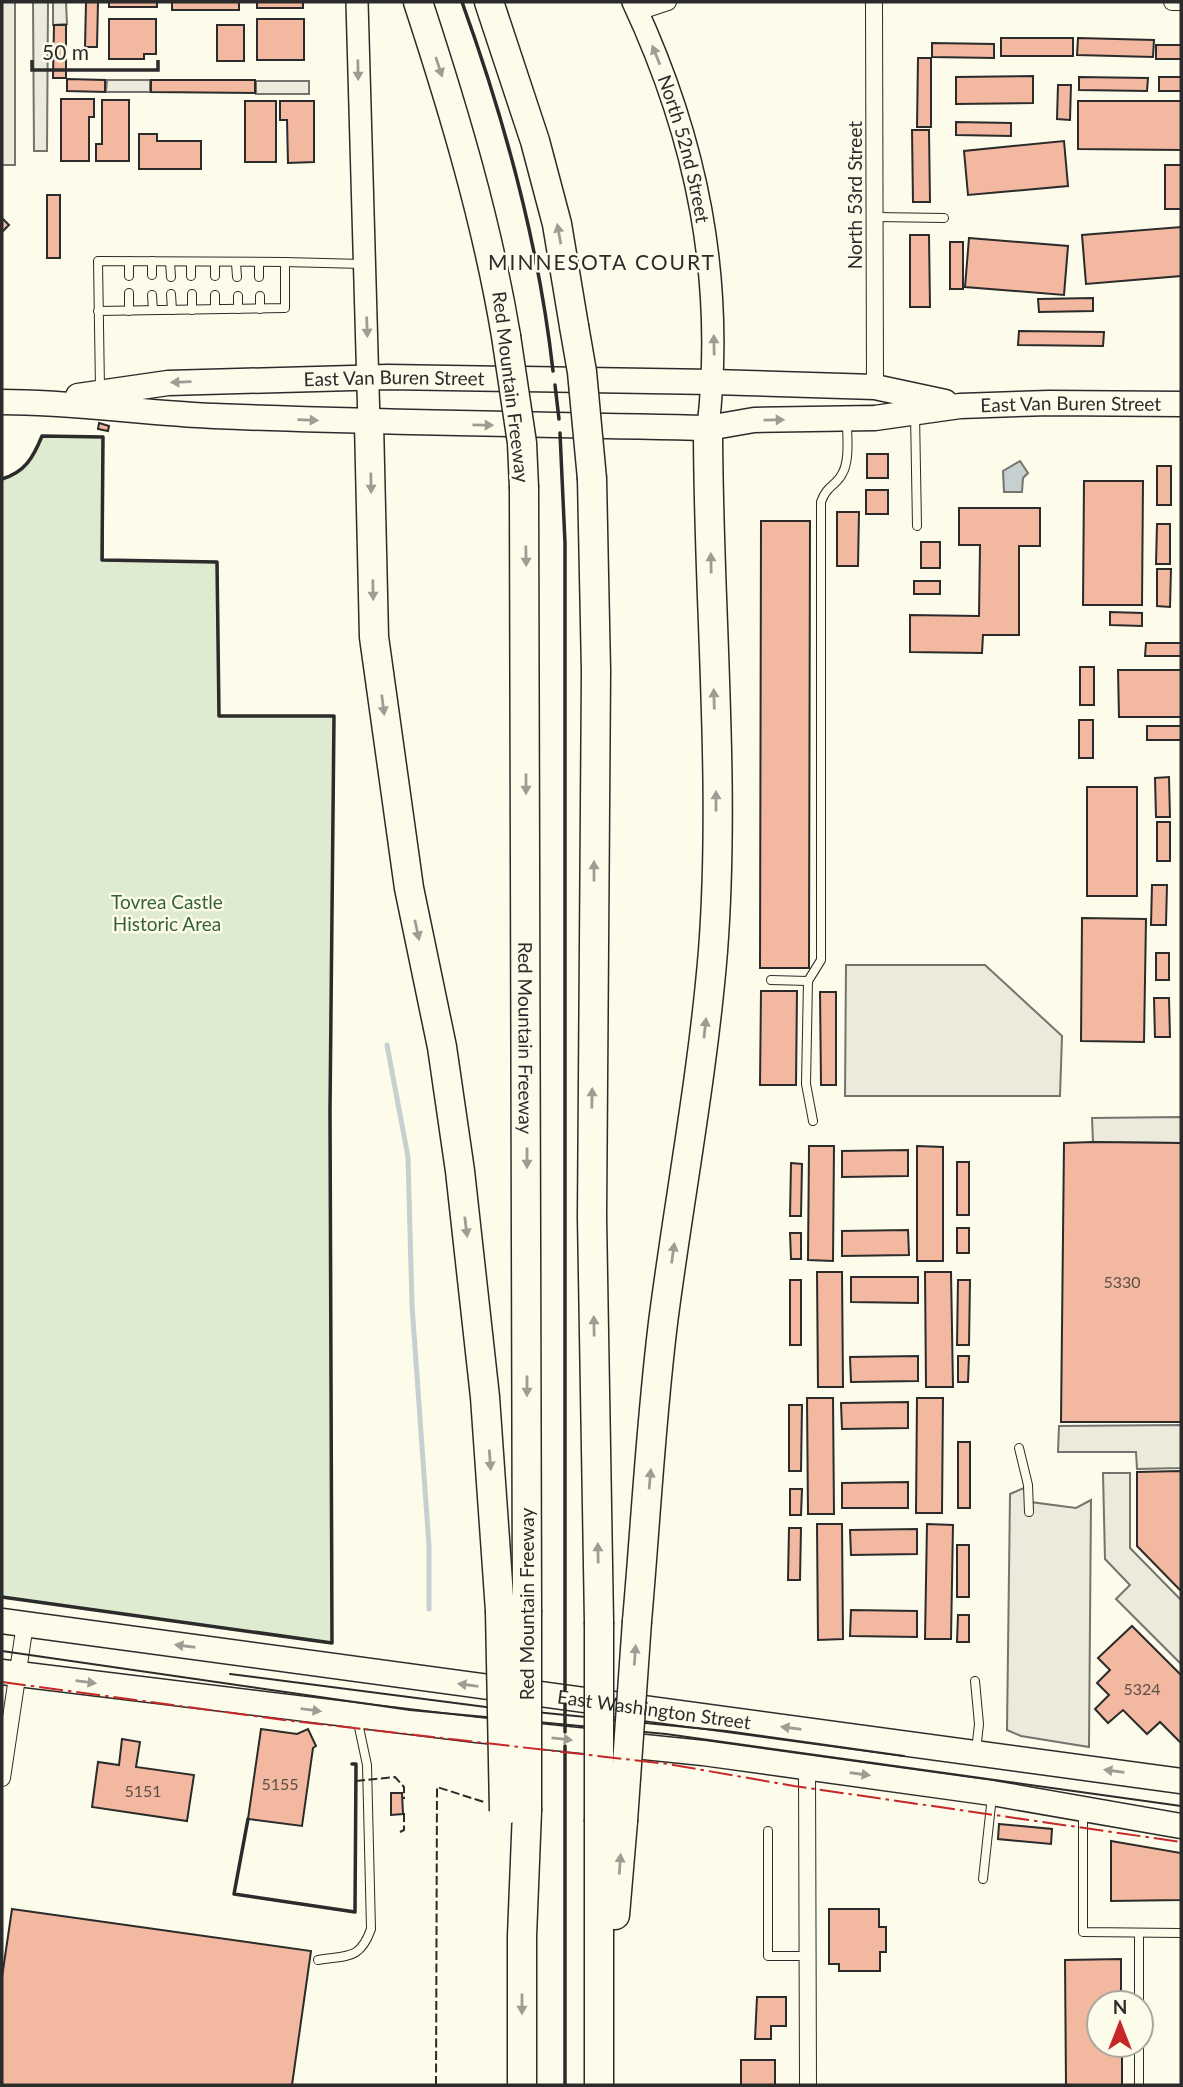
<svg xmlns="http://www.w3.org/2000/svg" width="1183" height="2087" font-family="Lato,sans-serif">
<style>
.green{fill:#deebd1;stroke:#74746e;stroke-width:2}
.parking{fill:#eceadb;stroke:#74746e;stroke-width:2}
.water{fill:#c7d0d0;stroke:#74746e;stroke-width:2}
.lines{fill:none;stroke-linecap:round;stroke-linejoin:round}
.stream{stroke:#c7d0d0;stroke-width:5}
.building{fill:#f2b8a0;stroke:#2b2b2b;stroke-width:2}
.service-casing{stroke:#2b2b2b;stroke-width:10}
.minor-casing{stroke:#2b2b2b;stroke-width:18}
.secondary-casing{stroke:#2b2b2b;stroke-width:24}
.primary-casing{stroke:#2b2b2b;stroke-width:27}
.motorway-casing{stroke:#2b2b2b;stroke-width:31}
.service{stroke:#fdfbea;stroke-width:8}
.minor{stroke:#fdfbea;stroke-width:16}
.secondary{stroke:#fdfbea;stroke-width:21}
.primary{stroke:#fdfbea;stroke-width:24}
.motorway{stroke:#fdfbea;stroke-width:28}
.tram{stroke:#2b2b2b;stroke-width:2}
.motorway-bridge-casing{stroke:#2b2b2b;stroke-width:31;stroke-linecap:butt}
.motorway-bridge{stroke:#fdfbea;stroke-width:28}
.fence{stroke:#2b2b2b;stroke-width:2;stroke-dasharray:9 3.5;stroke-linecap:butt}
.wall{stroke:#2b2b2b;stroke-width:3.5}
.power{stroke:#c62828;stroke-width:2;stroke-dasharray:24 5 3.5 5;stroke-linecap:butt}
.oneway{fill:#9e9d94}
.labels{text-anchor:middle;stroke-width:5;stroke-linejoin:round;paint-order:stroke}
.number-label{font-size:16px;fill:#5d4e48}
.street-label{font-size:19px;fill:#2b2b2b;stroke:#fdfbea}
.park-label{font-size:19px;fill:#34623c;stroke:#fdfbea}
.neighbourhood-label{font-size:21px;letter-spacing:2px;fill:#2b2b2b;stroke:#fdfbea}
</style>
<rect width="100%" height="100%" fill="#fdfbea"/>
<path class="green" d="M42,436L103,437V560L217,562L219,716H334L330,1110L332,1643L2,1597V479C25,472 33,458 42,436Z"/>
<g class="parking">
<rect x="2" y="2" width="13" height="163"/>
<path d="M33,2H48L47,151H34Z"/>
<path d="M53,2H66L67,24L53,25Z"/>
<path d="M107,80H150V92H106Z"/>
<rect x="256" y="81" width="53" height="13"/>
<path d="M846,965H985L1062,1036L1060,1096H845Z"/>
<path d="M1181,1117V1143L1093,1142L1092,1118Z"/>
<path d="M1181,1425V1468L1137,1469L1136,1452H1058L1059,1426Z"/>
<path d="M1103,1473H1130V1548L1181,1600V1664L1116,1599L1130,1585L1105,1559Z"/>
<path d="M1031,1485V1502L1076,1508L1091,1500L1089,1747L1021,1736L1007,1730L1010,1494Z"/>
</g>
<path class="water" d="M1020,461L1028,473L1023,478L1022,492H1004L1003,471Z"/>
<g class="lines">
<path class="stream" d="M387,1045L408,1157L412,1305L429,1546V1609"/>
</g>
<g class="building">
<path d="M86,2H98L97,47H85Z"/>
<rect x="109" y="2" width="48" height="5"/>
<rect x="172" y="2" width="67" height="8"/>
<rect x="257" y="2" width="46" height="6"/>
<path d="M109,19H156V54H144V59H109Z"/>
<rect x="257" y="19" width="47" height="41"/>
<path d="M54,25H66V78H53Z"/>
<rect x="217" y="25" width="27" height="36"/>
<rect x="1001" y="38" width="72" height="18"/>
<path d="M1078,38L1154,40L1153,57L1077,55Z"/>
<path d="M932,43L994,44V58L932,57Z"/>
<rect x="1156" y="45" width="25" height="14"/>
<path d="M918,58H931V127H917Z"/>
<path d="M1033,76V103L956,104V77Z"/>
<path d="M1079,77L1148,78L1147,91L1079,90Z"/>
<rect x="1159" y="77" width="22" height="14"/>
<path d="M67,79L105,80V92L67,91Z"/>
<path d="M151,80H255V93L151,92Z"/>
<path d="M1058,85H1071L1070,120L1057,119Z"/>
<path d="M61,99H94V117H89V161H61Z"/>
<path d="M102,100H129V161H96V144H102Z"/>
<rect x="245" y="101" width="31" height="61"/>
<path d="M280,101H314V162L288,163L287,120H280Z"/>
<path d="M1078,101H1181V150L1078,149Z"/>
<path d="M956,122L1011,123V136L956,135Z"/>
<path d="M912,130H929L930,202H913Z"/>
<path d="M139,134H157V141H201V169H139Z"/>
<path d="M1064,141L1068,186L968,195L964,151Z"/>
<rect x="1165" y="165" width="16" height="44"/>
<rect x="47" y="195" width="13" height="63"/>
<path d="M2,218L9,225L2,232Z"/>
<path d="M1181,227V276L1086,284L1082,235Z"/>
<path d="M910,235H929L930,307H910Z"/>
<path d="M969,238L1068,246L1064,295L965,287Z"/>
<rect x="950" y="242" width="13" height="47"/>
<path d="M1093,298V311L1039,312L1038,299Z"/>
<path d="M1019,331L1104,332L1103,346L1018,345Z"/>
<path d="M99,423L109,426L108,431L98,429Z"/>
<rect x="867" y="454" width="21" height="24"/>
<rect x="1157" y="466" width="14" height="39"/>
<path d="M1084,481H1143L1142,605H1083Z"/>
<rect x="866" y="490" width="22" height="24"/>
<path d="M959,508H1040V546H1019V635H983L982,653L910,652V615L979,616L980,545H959Z"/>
<path d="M837,512H859L858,566H837Z"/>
<path d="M761,521H810L809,968H760Z"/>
<path d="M1157,524H1170V564H1156Z"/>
<rect x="921" y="542" width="19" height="26"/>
<path d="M1157,569H1171L1170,607L1157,606Z"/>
<rect x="914" y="581" width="26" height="13"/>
<path d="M1110,612L1142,613V626L1110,625Z"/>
<path d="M1146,643H1181V656H1145Z"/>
<rect x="1080" y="667" width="14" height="38"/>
<path d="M1118,670H1181V717H1119Z"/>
<rect x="1079" y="720" width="14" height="38"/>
<rect x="1147" y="726" width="34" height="14"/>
<path d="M1169,777L1170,817H1156L1155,778Z"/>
<rect x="1087" y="787" width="50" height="109"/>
<rect x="1157" y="822" width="13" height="39"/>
<path d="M1152,885H1167L1166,925H1151Z"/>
<path d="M1082,918L1146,919L1144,1042L1081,1041Z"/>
<rect x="1156" y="953" width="13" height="27"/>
<path d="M761,991H797L796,1085H760Z"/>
<path d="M820,992H836V1085H821Z"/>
<path d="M1154,998H1169L1170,1037H1155Z"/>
<path d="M1093,1142L1181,1143V1422H1061L1064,1143Z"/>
<path d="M809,1146H834L833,1261L808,1260Z"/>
<path d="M917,1146L943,1147V1261H917Z"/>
<path d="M908,1150V1176L842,1177V1151Z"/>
<rect x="957" y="1162" width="12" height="53"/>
<path d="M791,1163L802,1164L801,1216H790Z"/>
<rect x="957" y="1228" width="12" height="25"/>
<path d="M908,1230L909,1255L842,1256V1231Z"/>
<path d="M790,1233H801V1259H791Z"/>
<path d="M817,1272H842L843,1387H818Z"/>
<path d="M925,1272H951L953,1387H926Z"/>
<path d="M851,1277H918V1303L851,1302Z"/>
<rect x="790" y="1280" width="11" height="65"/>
<path d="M958,1280H970L969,1345H957Z"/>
<path d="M918,1356V1381L851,1382L850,1357Z"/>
<path d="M958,1356H969L968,1382H958Z"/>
<path d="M807,1398H833L834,1514H808Z"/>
<path d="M917,1398H943L942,1513H916Z"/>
<path d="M908,1402V1428L842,1429L841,1403Z"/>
<path d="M789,1405H802L801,1471H789Z"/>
<rect x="958" y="1442" width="12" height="66"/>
<path d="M1181,1471V1591L1137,1546V1472Z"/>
<path d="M908,1482V1508H842V1483Z"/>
<path d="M790,1489H802L801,1515H790Z"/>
<path d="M817,1524H842L843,1639L818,1640Z"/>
<path d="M927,1524L953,1525L951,1639H925Z"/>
<path d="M789,1528H801L800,1580H788Z"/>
<path d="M917,1529V1554L851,1555L850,1530Z"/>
<rect x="957" y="1545" width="12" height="52"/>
<path d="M851,1610L917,1611V1637L850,1636Z"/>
<path d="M958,1615H969V1642H957Z"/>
<path d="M1132,1626L1181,1675V1743L1160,1722L1147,1734L1123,1710L1108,1723L1095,1709L1109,1695L1097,1683L1110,1670L1098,1658Z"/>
<path d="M261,1729L297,1734L308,1729L316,1746L313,1748L302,1826L248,1819Z"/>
<path d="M122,1739L140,1742L136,1767L194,1775L187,1821L92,1807L98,1762L119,1765Z"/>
<path d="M391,1793H402L403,1814L391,1815Z"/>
<path d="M999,1824L1052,1829L1051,1844L998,1839Z"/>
<path d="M1111,1841L1181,1853V1900L1111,1901Z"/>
<path d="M12,1909L311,1951L292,2085H2V1977Z"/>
<path d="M829,1909H879V1927H886V1952H880V1971H839V1964H829Z"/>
<path d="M1121,1959V2003H1099V2045H1122V2085H1066L1065,1960Z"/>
<path d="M757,1997H786V2026H771V2039H755Z"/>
<rect x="741" y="2060" width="34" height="25"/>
</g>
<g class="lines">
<defs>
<g id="service">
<path d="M876,217L944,218"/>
<path d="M129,261V276"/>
<path d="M152,261V275"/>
<path d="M170,262L171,277"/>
<path d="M191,262V276"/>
<path d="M215,262V276"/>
<path d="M259,262V277"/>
<path d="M285,262L362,264"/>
<path d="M236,263L237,277"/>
<path d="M129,293V311"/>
<path d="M171,294L172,310"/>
<path d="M192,294V310"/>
<path d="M152,295L153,310"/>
<path d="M215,295V309"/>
<path d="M238,296V309"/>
<path d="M260,296V309"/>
<path d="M98,311L285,308V262L98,261L100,389"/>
<path d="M915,414L917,526"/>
<path d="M771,980L808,981"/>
<path d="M813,1121L806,1084L808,981L821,960V502C827,485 836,486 842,474C850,461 847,437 847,422"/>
<path d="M1019,1448L1028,1485L1029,1512"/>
<path d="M975,1681L979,1724L976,1751"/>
<path d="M1083,1812V1932L1181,1933"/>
<path d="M768,1831V1956H807"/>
<path d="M983,1879L992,1796"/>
<path d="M1139,1933V2003"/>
<path d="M318,1960C348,1955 360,1960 371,1929L367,1765L357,1718"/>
<path d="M1139,2045V2085"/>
</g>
<g id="minor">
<path d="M874,2L875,387"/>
<path d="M1172,2H1181"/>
<path d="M638,12L668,2"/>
<path d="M807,1767L808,2085"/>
<path d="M2,1778L25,1624"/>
</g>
<g id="secondary">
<path d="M357,2L369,423"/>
<path id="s1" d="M633,2C697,139 725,278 708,428"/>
</g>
<g id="primary">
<path id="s2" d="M78,396L168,383L388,377L713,382L875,387L945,402"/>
<path id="s3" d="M2,402C73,402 143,413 214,416C379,423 543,424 708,428L754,420L875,418L960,406L1049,403L1181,404"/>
<path id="s4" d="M2,1621L1181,1781"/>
<path d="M2,1672L477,1730L703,1753L992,1793L1181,1826"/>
</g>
<g id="motorway">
<path d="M418,2C454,112 487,222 506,336"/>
<path d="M489,2L535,141L557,224L574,326"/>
<path d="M369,423L374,637L409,888L442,1047L460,1171L485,1397L500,1611"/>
<path d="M592,479L596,671L592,1217L599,1622"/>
<path id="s5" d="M524,488L527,1610"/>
<path d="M637,1621C646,1519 651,1416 664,1315C680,1194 703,1073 713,951C726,778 708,602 708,428"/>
<path d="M615,1915L623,1821"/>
<path d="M522,2085V1936L527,1811"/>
<path d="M599,2085V1822"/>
</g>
</defs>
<use href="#service" class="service-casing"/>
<use href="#minor" class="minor-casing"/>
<use href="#secondary" class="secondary-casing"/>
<use href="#primary" class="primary-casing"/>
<use href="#motorway" class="motorway-casing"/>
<use href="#service" class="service"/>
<use href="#minor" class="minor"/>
<use href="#secondary" class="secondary"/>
<use href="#primary" class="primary"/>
<use href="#motorway" class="motorway"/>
<g class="tram">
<path d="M2,1651L410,1710L666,1734L1181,1806"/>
<path d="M230,1674L486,1707L726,1731L904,1756"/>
</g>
<defs>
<g id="motorway-bridge">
<path d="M574,326L582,372L592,479"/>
<path d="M506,336L522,443L524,488"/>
<path d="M500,1611L504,1811"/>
<path d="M599,1622V1822"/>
<path d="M527,1811V1610"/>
<path d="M623,1821L637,1621"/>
</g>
</defs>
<use href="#motorway-bridge" class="motorway-bridge-casing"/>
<use href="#motorway-bridge" class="motorway-bridge"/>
<g class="fence">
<path d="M356,1781L395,1777L404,1787V1799"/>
<path d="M400,1832L404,1830V1810"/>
<path d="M436,2085L437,1787L484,1802"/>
</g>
<g class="wall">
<path d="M462,2C505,121 539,245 553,371"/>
<path d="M555,385L559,419"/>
<path d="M560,433L565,543V1690"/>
<path d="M2,479C25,472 33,458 42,436L103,437L102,560L217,562L219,716H334L330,1110L332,1643L2,1597"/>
<path d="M565,1704V1732"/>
<path d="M565,1746V2085"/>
<path d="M248,1819L234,1894L355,1912L356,1764H352"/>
</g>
<path class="power" d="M2,1682L284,1720L668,1764L794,1786L1181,1842"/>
</g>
<defs><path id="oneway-solid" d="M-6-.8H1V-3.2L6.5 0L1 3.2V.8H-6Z" transform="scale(1.75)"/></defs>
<g class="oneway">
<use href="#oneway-solid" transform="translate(656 55) rotate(-112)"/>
<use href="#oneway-solid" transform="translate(439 67) rotate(72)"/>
<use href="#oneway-solid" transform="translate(358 70) rotate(89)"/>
<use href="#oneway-solid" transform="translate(559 234) rotate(-100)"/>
<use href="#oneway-solid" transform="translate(367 327) rotate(88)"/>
<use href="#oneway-solid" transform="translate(714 345) rotate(-91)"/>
<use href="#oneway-solid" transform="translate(181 382) rotate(178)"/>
<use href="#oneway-solid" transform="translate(308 420) rotate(2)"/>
<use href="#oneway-solid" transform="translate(774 420) rotate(-1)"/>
<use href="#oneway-solid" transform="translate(483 425) rotate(1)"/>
<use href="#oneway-solid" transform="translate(371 483) rotate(89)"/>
<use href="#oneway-solid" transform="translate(526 556) rotate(89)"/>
<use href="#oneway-solid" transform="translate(711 563) rotate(-91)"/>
<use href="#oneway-solid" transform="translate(373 590) rotate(89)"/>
<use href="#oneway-solid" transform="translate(714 699) rotate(-92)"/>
<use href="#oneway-solid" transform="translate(383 705) rotate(83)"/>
<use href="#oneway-solid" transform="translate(526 784) rotate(90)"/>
<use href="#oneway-solid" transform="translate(716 801) rotate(-90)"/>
<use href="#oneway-solid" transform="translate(594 871) rotate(-90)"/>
<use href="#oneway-solid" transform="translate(417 930) rotate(78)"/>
<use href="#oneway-solid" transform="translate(705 1028) rotate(-84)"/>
<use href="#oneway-solid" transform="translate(592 1098) rotate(-89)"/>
<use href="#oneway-solid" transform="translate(527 1158) rotate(90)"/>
<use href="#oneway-solid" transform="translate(466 1227) rotate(83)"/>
<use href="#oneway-solid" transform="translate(673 1253) rotate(-82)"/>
<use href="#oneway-solid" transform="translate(594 1326) rotate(-91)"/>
<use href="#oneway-solid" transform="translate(527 1386) rotate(90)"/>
<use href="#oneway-solid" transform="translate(490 1460) rotate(86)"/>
<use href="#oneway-solid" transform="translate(650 1479) rotate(-85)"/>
<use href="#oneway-solid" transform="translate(598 1553) rotate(-91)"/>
<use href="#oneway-solid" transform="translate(185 1646) rotate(-172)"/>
<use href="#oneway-solid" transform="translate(635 1655) rotate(-86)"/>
<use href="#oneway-solid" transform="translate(86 1682) rotate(7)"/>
<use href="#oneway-solid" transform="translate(468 1685) rotate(-172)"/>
<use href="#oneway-solid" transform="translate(311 1710) rotate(7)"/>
<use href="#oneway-solid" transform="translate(791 1728) rotate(-172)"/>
<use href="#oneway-solid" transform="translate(562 1739) rotate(6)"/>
<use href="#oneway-solid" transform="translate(1114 1771) rotate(-172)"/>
<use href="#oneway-solid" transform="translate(860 1774) rotate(8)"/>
<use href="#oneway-solid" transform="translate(620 1864) rotate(-86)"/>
<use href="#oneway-solid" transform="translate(522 2004) rotate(90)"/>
</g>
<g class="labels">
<g class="number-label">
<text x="1122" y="1288">5330</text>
<text x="1142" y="1695">5324</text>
<text x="280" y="1790">5155</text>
<text x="143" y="1797">5151</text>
</g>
<g class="street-label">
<text dy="7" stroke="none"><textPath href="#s1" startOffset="156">North 52nd Street</textPath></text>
<text transform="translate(855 195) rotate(-90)" y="7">North 53rd Street</text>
<text dy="7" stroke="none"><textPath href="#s2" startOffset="317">East Van Buren Street</textPath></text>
<text transform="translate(511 387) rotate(83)" y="7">Red Mountain Freeway</text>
<text dy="7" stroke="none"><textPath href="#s3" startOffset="1071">East Van Buren Street</textPath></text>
<text dy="7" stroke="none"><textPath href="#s5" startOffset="550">Red Mountain Freeway</textPath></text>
<text transform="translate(527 1604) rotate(-90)" y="7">Red Mountain Freeway</text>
<text dy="7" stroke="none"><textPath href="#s4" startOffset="658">East Washington Street</textPath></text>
</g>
<g class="park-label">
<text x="167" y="909">Tovrea Castle<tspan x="167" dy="22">Historic Area</tspan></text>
</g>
<g class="neighbourhood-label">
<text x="602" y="270">MINNESOTA COURT</text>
</g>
</g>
<rect width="1183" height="2087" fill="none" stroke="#2b2b2b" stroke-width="7"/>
<g transform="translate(1120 2024)"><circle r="33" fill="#fdfbea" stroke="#a9a89e" stroke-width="2"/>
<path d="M0-5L12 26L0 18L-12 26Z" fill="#c62828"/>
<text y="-10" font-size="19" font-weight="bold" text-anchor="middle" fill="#2b2b2b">N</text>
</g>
<path d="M32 60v10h126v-10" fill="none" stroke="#2b2b2b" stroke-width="3.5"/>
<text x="42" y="60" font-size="21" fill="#2b2b2b" stroke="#fdfbea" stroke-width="5" paint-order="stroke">50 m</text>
</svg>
